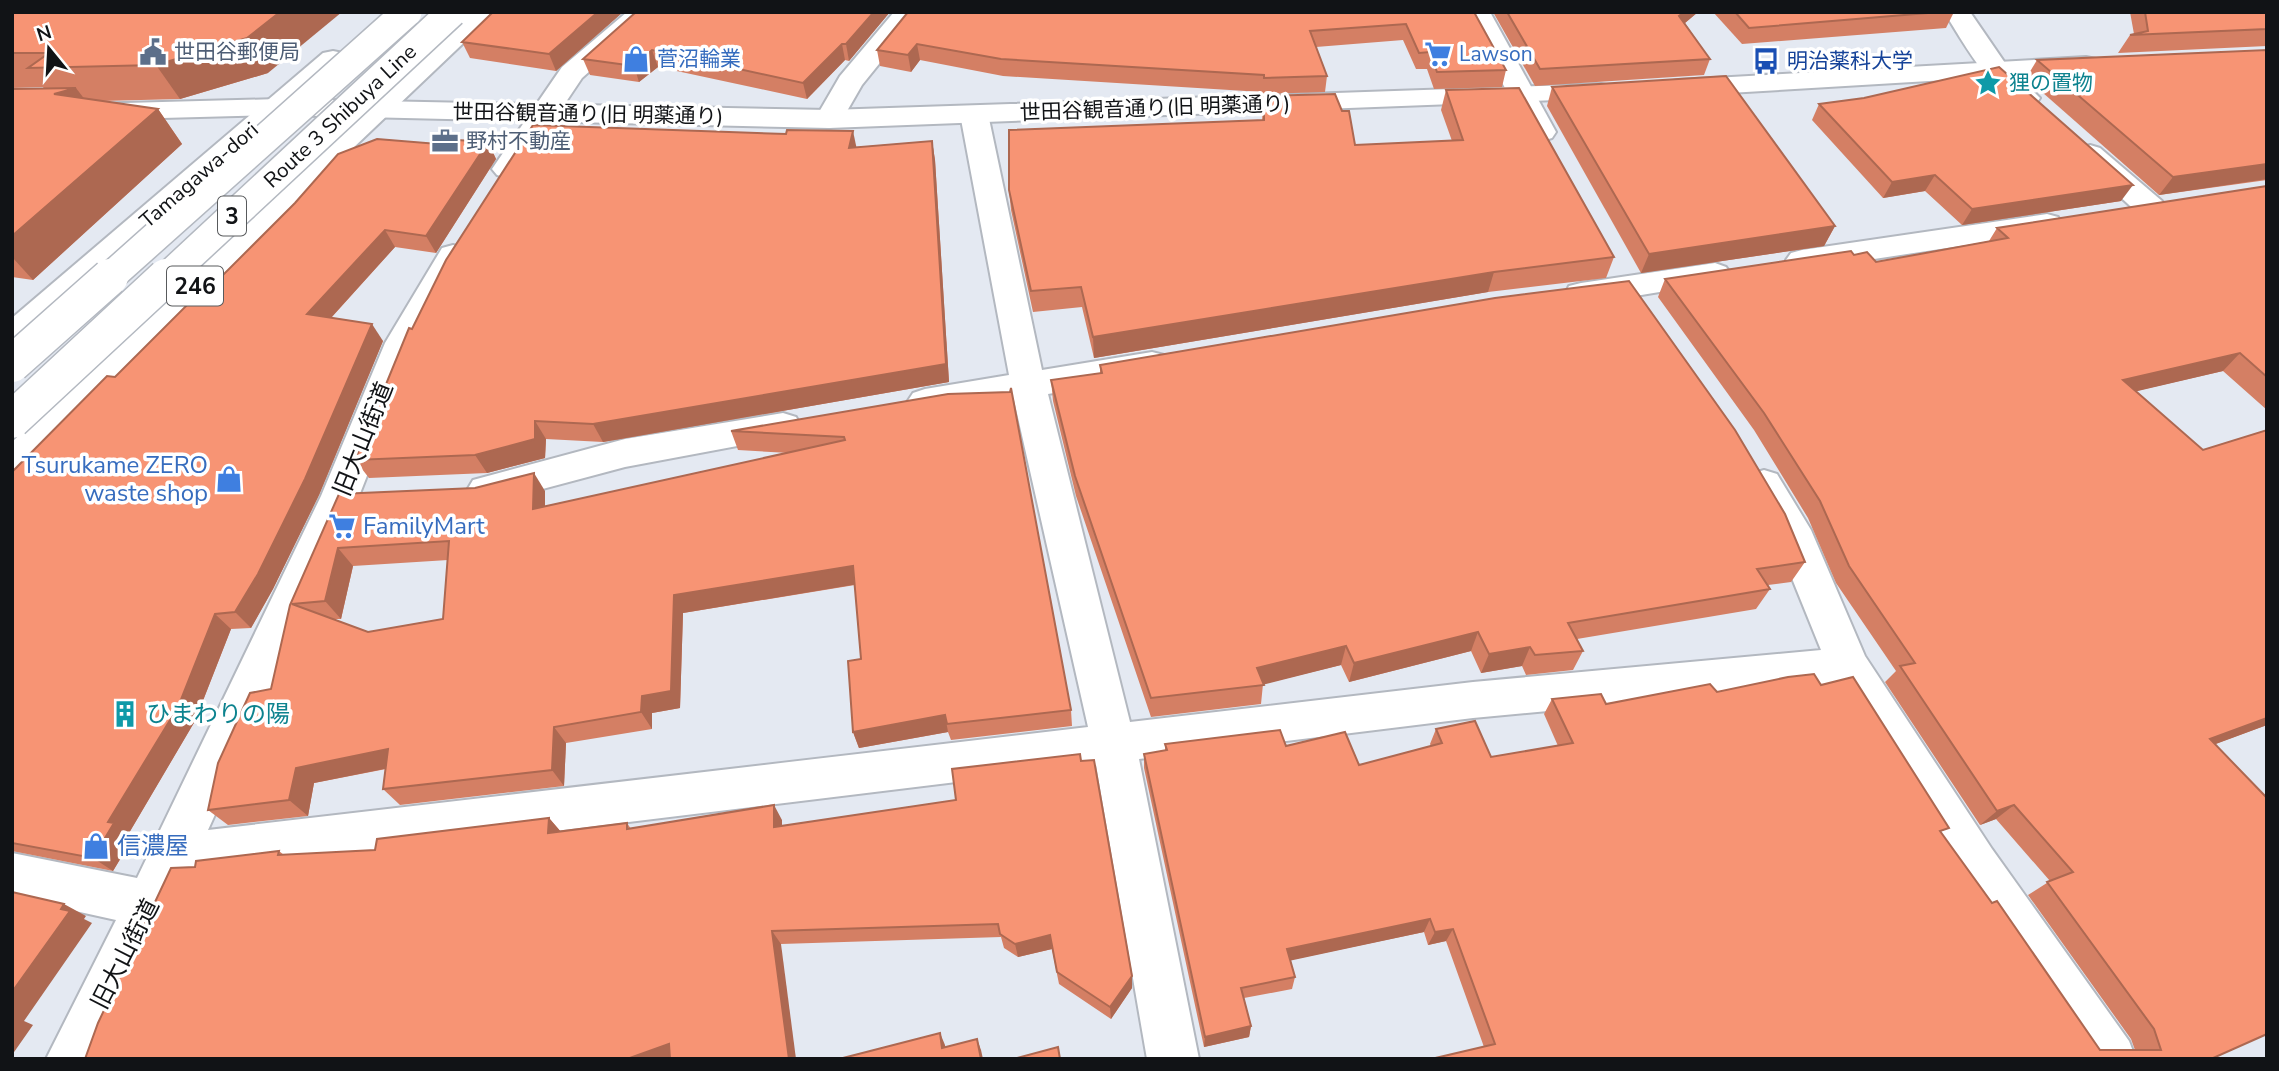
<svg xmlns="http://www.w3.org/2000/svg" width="2279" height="1071" font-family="'Nunito Sans','Noto Sans JP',sans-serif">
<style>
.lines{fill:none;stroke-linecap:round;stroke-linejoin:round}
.minor-casing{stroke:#b3b8c0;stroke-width:4}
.tertiary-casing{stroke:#b3b8c0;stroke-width:4}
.trunk-casing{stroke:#b3b8c0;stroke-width:4}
.minor{fill:#fff;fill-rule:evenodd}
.tertiary{fill:#fff;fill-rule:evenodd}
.trunk{fill:#fff;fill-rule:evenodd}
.motorway-bridge-far1-casing{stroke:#b3b8c0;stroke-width:32;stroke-linecap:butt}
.motorway-bridge-casing{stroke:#b3b8c0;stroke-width:39;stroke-linecap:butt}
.motorway-bridge-far1{stroke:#fff;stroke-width:29}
.motorway-bridge{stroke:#fff;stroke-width:36}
.wall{fill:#d47f64;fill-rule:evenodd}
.shaded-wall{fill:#ad6851}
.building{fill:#f79474;stroke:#ad6851;stroke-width:2;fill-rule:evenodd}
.labels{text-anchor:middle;stroke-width:7;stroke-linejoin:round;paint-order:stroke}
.far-service-label{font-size:21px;fill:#4e5e75;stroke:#fff;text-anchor:start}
.far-shop-label{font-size:21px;fill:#366cbe;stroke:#fff;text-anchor:start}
.far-transit-label{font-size:21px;fill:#164399;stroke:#fff;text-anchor:start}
.far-culture-label{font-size:21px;fill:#0d838f;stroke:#fff;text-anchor:start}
.far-street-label{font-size:21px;fill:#111316;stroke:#fff}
.shield{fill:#fff;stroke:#585a5c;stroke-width:2}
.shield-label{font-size:23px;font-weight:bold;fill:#111316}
.street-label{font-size:24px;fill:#111316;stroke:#fff}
.shop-label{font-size:24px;fill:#366cbe;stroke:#fff;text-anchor:start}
.culture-label{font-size:24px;fill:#0d838f;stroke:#fff;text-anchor:start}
</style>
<rect width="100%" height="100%" fill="#e4e9f2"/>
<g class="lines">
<defs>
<g id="minor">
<path d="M627,12H656L582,78L517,175L507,178L497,175L492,169L562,67Z"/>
<path d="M894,12H921L862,85L839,125L829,128L819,125L815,119L840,76Z"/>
<path d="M1464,12H1490L1556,132L1552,138L1542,141L1532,138Z"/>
<path d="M1944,12H1970L2005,63L2040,98L2036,104C2000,113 1962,39 1944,12Z"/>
<path d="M974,106L984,108L988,114L1042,370L1152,352L1164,355L1169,364L1164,373L1152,376L1048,394L1130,722L1473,682L1821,650L1774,534L1745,484L1751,474L1764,470L1777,474L1811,530L1865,656L1992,849L2129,1041L2136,1059H2080L1960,881L1837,684L1473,718L1139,759L1199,1059H1147L1096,765L187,876L98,1059H46L116,920L12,897V853L137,878L321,496L385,343L442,248L453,245L464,248L469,255L419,343L359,496L208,830L1088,727L1014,400L925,415L913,411L907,402L913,393L925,389L1009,375L960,114L964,108Z"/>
<path d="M2090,145L2100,148L2162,201L2166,208L2162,215L2151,218L2140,215L2080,160L2075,154L2080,148Z"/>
<path d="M2047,214L2058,217L2062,224L2058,231L1802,270L1791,267L1786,260L1791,253L1802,250Z"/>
<path d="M1715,263L1726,267L1731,274L1726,281L1581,305L1569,302L1565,294L1569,286L1581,283Z"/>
<path d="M783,413L796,417L801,426L796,435L625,467L486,504L473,500L467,490L473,480L625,439Z"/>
</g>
<g id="tertiary">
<path d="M2086,57L2096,59L2100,65L2096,71L1678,96L1668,94L1664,88L1668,82L1678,80Z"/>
<path d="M1601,84L1611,86L1615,92L1611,98L829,128L278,115L12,122V106L278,99L829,110Z"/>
</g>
<g id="trunk">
<path d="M468,12H496L352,149L25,474L12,478V442L332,137Z"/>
<path d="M333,51L343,53L346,59L343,65L24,345L12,349V318L323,53Z"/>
</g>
</defs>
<use href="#minor" class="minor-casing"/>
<use href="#tertiary" class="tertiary-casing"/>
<use href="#trunk" class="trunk-casing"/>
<use href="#minor" class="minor"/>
<use href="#tertiary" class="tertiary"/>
<use href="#trunk" class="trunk"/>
<defs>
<g id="motorway-bridge-far1">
<path d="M108,279L407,12"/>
<path d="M165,279L452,12"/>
</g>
<g id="motorway-bridge">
<path d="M12,364L110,277"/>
<path d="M12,420L166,277"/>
</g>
</defs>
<use href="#motorway-bridge-far1" class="motorway-bridge-far1-casing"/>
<use href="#motorway-bridge" class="motorway-bridge-casing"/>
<use href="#motorway-bridge-far1" class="motorway-bridge-far1"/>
<use href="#motorway-bridge" class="motorway-bridge"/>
</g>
<g class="wall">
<path d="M12,12L268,73L180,99L102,101L158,109L182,144L33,280L12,277V89H44L43,87L12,88Z"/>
<path d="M493,12H623L556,71L470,58L462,42Z"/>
<path d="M890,12L849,61L845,60L807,99L658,67L639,82L590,75L583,59Z"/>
<path d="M908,12H1474L1506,70L1502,87L1434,89L1427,69H1416L1403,40L1316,47L1327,76L1325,92L1262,94V92L1003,76L920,60L911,72L880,66L877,50Z"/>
<path d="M1493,12H1698L1685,23L1710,59L1704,75L1535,86Z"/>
<path d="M1713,12H1954L1946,28L1742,44Z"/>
<path d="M2130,12H2267V46L2118,53L2130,35L2134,34Z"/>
<path d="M2267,50V180L2159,195L2026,78L2037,60Z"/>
<path d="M1552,87L1835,226L1824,246L1641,273L1547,106Z"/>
<path d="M1446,90L1614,257L1606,278L1488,292L1094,358L1082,307L1033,312L1011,210L1009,190L1262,120L1264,96L1355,145L1452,141L1441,110Z"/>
<path d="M1819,104L2121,201L1962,225L1925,191L1883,198L1812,120Z"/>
<path d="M932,141L935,160L949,382L603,442L546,439L545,458L487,473L369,478L355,460L856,147Z"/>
<path d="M488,142L496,159L436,253L395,247L331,318L383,341L319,495L273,589L251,628L231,629L195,721L129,833L134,836L113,871L12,851V472L204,294Z"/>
<path d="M2267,186V410L2223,371L2136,391L2203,450L2267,430V725L2215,744L2211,1059L1484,1047L1446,941L1428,945L1424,932L1290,960L1295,977L1292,989L1244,998L1251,1026L1249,1037L1204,1047L1144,768V754L1165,750V744L1286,746L1359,765L1431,746L1430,744L1436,729L1491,757L1558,746L1544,714L1552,699L1606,704L1717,692L1821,685L1942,834L2100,1050H2135L2131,1039L2028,895L2050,881L1996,819L1980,825L1885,682L1896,671L1836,583L1808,518L1754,430L1658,297L1665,279L1854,255L1876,262L1989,241L1997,228Z"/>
<path d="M1100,365L1805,562L1791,582L1768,585L1770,589L1756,609L1577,639L1583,651L1573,670L1526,675L1522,666L1481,673L1471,651L1349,682L1341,665L1263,684L1261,704L1151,717L1076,496L1053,401L1051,380L1100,374Z"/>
<path d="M948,394L1071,710L1072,726L951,740L948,732L859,748L853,732L861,659L855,585L683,613L680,708L652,713V729L566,743L564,786L400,805L383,789L386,769L314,783L308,816L228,825L208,810L271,689L290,605L339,494L545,491V506L789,453L738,450L731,431ZM448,560L443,619L368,632L333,619H341L353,566Z"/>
<path d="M956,800L1132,988L1111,1019L1059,984L1052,949L1018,957L1004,948L1001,937L781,944L195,867L279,851L284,855L375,850L549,818L560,831L627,823L631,829L782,820V826Z"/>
</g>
<g class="shaded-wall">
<path d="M280,12H342L268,73L180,99L156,65Z"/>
<path d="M598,12H623L556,71L549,54Z"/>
<path d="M874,12H890L849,61L846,44Z"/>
<path d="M1684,12H1698L1673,33L1679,16Z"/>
<path d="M842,44L845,60L807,99L803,83Z"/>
<path d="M917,44L920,60L911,72L908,55Z"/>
<path d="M652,50L658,67L639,82L634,66Z"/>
<path d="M76,88L102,122L54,94Z"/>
<path d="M158,109L182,144L33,280L12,257V236Z"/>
<path d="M853,131L857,150L849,148Z"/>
<path d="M932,141L935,160L949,382L603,442L593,424Z"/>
<path d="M488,142L496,159L436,253L426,236Z"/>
<path d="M2267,164V179L2159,195L2173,177Z"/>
<path d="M1935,175L1925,191L1883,198L1892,182Z"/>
<path d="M2133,185L2121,201L1962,225L1972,209Z"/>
<path d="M1835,226L1824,246L1641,273L1649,254Z"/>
<path d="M385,230L395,247L319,331L307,314Z"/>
<path d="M1494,272L1488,292L1094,358L1093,337Z"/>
<path d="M372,324L383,341L319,495L273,589L251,628L235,612Z"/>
<path d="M2240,353L2223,371L2108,398L2123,380Z"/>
<path d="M535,421L546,439L545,458L487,473L475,455Z"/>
<path d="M534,473L545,491V527L533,509Z"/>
<path d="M338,548L353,566L341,619L325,601Z"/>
<path d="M853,566L858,584L683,613L680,708L652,713V729L641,712L642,696L674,595Z"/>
<path d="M215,614L231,629L195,721L129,833L134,836L113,871L93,858L108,822Z"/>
<path d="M1478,632L1471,651L1349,682L1354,663Z"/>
<path d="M1346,646L1341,665L1254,687L1257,668Z"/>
<path d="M1530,647L1522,666L1481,673L1489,654Z"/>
<path d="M945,715L948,732L859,748L853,732Z"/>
<path d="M2267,718V725L2189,754L2210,739Z"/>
<path d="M554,727L566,743L564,786L552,770Z"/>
<path d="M388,749L404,765L314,783L308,816L289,800L296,768Z"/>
<path d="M774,805L782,820V842L774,827Z"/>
<path d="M2014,805L1996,819L1980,825L1997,811Z"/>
<path d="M549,818L562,833H548Z"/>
<path d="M64,904L86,916L84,919L92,923L24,1021L33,1025L12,1055V992Z"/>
<path d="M1430,919L1424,932L1284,962L1287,949Z"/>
<path d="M1453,929L1446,941L1428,945L1435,932Z"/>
<path d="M772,931L781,944L796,1059H789Z"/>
<path d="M1050,935L1052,949L1018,957L1015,944Z"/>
<path d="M1132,976V988L1111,1019L1110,1007Z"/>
<path d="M1251,1026L1249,1037L1204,1047L1205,1037Z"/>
<path d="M940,1033L945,1045L947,1059L942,1048Z"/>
<path d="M977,1039L981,1050L983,1059H981Z"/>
<path d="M669,1044L671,1059H627Z"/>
</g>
<g class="building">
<path d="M12,12H280L247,38L156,65L28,68L49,53H12Z"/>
<path d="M493,12H598L549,54L462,42Z"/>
<path d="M636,12H874L846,44H842L803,83L652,50L634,66L583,59Z"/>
<path d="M908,12H1474L1506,70L1437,72L1430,52L1419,53L1406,24L1310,31L1327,76L1264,78V75L1001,59L917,44L908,55L877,50Z"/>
<path d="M1507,12H1684L1679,16L1710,59L1540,69Z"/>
<path d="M1735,12H1940L1749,28Z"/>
<path d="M2145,12H2267V29L2130,35L2148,31Z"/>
<path d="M2267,50V164L2173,177L2037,60Z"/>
<path d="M1999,67L2133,185L1972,209L1935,175L1892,182L1819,104L1864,98Z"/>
<path d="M1726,76L1835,226L1649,254L1552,87Z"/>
<path d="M76,88L54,94L158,109L12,236V89Z"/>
<path d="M1519,88L1614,257L1494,272L1093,337L1081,287L1031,291L1009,190V130L1264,120V96L1335,94L1342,111H1349L1355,145L1463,140L1446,90Z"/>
<path d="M533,125L786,134L787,130L853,131L849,148L932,141L946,364L593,424L535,421V439L475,455L355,460L409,328L412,329L446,260Z"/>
<path d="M377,139L438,144L441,139L488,142L426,236L385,230L307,314L372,324L305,479L258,574L235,612L215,614L178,707L108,822L114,823L93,858L12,843V472L107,376L115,377L199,293L204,294L295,203L338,154Z"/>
<path d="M2267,186V377L2240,353L2123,380L2203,450L2267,430V718L2210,739L2267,798V1034L2211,1059H1431L1495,1044L1453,929L1435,932L1430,919L1287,949L1295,977L1241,988L1251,1026L1205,1037L1144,754L1167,750L1165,744L1280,730L1286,746L1345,732L1359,765L1442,743L1436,729L1475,721L1491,757L1573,743L1552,699L1601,694L1606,704L1710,684L1717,692L1788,677L1814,674L1821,685L1853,677L1949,828L1940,831L1992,903L1997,901L2100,1050H2161L2154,1029L2047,882L2073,872L2014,805L1997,811L1900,666L1915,663L1849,566L1820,501L1764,413L1665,279L1851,251L1854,255L1867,252L1876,262L2008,238L1997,228Z"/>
<path d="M1629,281L1735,430L1785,514L1805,562L1757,569L1770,589L1568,623L1583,651L1535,655L1530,647L1489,654L1478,632L1354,663L1346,646L1257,668L1264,685L1151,698L1075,476L1051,380L1102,373L1100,365L1495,298Z"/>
<path d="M1011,388L1071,710L947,724L945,715L853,732L848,661L861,659L853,566L674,595L671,691L642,696L641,712L554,727L552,770L383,789L388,749L296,768L289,800L208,810L218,763L250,693L271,689L290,605L339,494L475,488L534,473L533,509L845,440L844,437L731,431L948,394L1010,392ZM449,541L443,619L368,632L292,604L325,601L338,548Z"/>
<path d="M1080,754L1081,761L1094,760L1132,976L1110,1007L1057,972L1050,935L1015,944L1000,934L998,924L772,931L789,1059H670L669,1044L627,1059H85L98,1023L171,868L195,867L196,861L279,851L278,855L375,850L377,839L549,818L548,833L627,823V829L774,805V827L956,800L952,769Z"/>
<path d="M12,892L64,904L61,909L70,911L12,992Z"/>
<path d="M940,1033L942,1048L977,1039L981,1059H839Z"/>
<path d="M1058,1047L1060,1059H1013Z"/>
</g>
<defs>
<symbol id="civic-bare" viewBox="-9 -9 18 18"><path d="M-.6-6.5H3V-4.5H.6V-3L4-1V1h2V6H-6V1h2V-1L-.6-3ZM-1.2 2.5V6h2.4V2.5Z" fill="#5c6f8a" stroke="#fff" stroke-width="2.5" paint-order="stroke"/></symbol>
<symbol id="supermarket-bare" viewBox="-9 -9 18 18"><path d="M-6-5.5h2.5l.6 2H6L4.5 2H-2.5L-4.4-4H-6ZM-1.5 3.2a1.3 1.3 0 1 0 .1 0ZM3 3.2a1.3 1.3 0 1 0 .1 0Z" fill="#3f7fe0" stroke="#fff" stroke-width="2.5" paint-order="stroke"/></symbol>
<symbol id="shop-bare" viewBox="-9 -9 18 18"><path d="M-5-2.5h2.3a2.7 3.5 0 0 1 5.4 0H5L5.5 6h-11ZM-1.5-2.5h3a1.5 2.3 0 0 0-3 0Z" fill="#3f7fe0" stroke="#fff" stroke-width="2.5" paint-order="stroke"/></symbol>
<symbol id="bus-bare" viewBox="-9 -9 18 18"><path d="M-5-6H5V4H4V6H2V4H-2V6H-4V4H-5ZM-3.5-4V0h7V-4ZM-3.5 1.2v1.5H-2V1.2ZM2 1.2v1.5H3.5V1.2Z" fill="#1a4fb4" stroke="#fff" stroke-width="2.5" paint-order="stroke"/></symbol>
<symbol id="sight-bare" viewBox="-9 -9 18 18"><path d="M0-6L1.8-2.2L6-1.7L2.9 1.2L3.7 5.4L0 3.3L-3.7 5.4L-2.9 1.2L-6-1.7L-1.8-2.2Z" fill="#0f9aa8" stroke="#fff" stroke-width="2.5" paint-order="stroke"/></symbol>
<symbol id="office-bare" viewBox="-9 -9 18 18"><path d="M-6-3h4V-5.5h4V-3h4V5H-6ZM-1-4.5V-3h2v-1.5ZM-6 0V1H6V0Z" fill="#5c6f8a" stroke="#fff" stroke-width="2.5" paint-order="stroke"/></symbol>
<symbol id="building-bare" viewBox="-9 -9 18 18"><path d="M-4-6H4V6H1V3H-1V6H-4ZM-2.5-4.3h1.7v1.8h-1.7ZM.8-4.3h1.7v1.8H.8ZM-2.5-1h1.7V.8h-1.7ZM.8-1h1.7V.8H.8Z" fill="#0f9aa8" stroke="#fff" stroke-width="2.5" paint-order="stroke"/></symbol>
</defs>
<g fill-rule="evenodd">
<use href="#civic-bare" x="134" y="33" width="38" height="38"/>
<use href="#supermarket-bare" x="1419" y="35" width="38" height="38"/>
<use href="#shop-bare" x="617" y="40" width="38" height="38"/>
<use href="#bus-bare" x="1747" y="42" width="38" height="38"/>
<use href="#sight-bare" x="1969" y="64" width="38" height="38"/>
<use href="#office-bare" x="426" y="122" width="38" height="38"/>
<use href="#shop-bare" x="210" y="460" width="38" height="38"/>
<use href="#supermarket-bare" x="323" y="507" width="38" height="38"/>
<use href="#building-bare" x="106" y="695" width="38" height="38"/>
<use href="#shop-bare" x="77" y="827" width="38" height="38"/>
</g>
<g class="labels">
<g class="far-service-label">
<text x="174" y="59">世田谷郵便局</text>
<text x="466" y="148">野村不動産</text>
</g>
<g class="far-shop-label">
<text x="1459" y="61">Lawson</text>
<text x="657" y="66">菅沼輪業</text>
</g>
<g class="far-transit-label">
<text x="1787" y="68">明治薬科大学</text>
</g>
<g class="far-culture-label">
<text x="2009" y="90">狸の置物</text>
</g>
<g class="far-street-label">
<text transform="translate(1155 108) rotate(-2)" y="7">世田谷観音通り(旧 明薬通り)</text>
<text transform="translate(588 114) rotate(1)" y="7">世田谷観音通り(旧 明薬通り)</text>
<text transform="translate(340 116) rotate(-43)" y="7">Route 3 Shibuya Line</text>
<text transform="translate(199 175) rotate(-41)" y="7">Tamagawa-dori</text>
</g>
<g class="shield">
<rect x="218" y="196.5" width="28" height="39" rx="5"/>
<rect x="167" y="266.5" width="56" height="39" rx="5"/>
</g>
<g class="shield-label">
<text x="232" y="224">3</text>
<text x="195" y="294">246</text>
</g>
<g class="street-label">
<text transform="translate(363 439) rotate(-68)" y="8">旧大山街道</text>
<text transform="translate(125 954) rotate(-63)" y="8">旧大山街道</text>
</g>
<g class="shop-label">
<text x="208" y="473" text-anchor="end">Tsurukame ZERO<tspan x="208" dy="28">waste shop</tspan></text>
<text x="363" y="534">FamilyMart</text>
<text x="117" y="854">信濃屋</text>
</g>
<g class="culture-label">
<text x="146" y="722">ひまわりの陽</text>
</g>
</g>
<rect width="2279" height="1071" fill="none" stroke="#111316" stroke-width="28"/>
<g transform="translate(49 49) rotate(342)" stroke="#ffffff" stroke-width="5" paint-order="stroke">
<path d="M0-5L12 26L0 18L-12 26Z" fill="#111316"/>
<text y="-10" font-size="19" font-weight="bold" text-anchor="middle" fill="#111316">N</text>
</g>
</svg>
